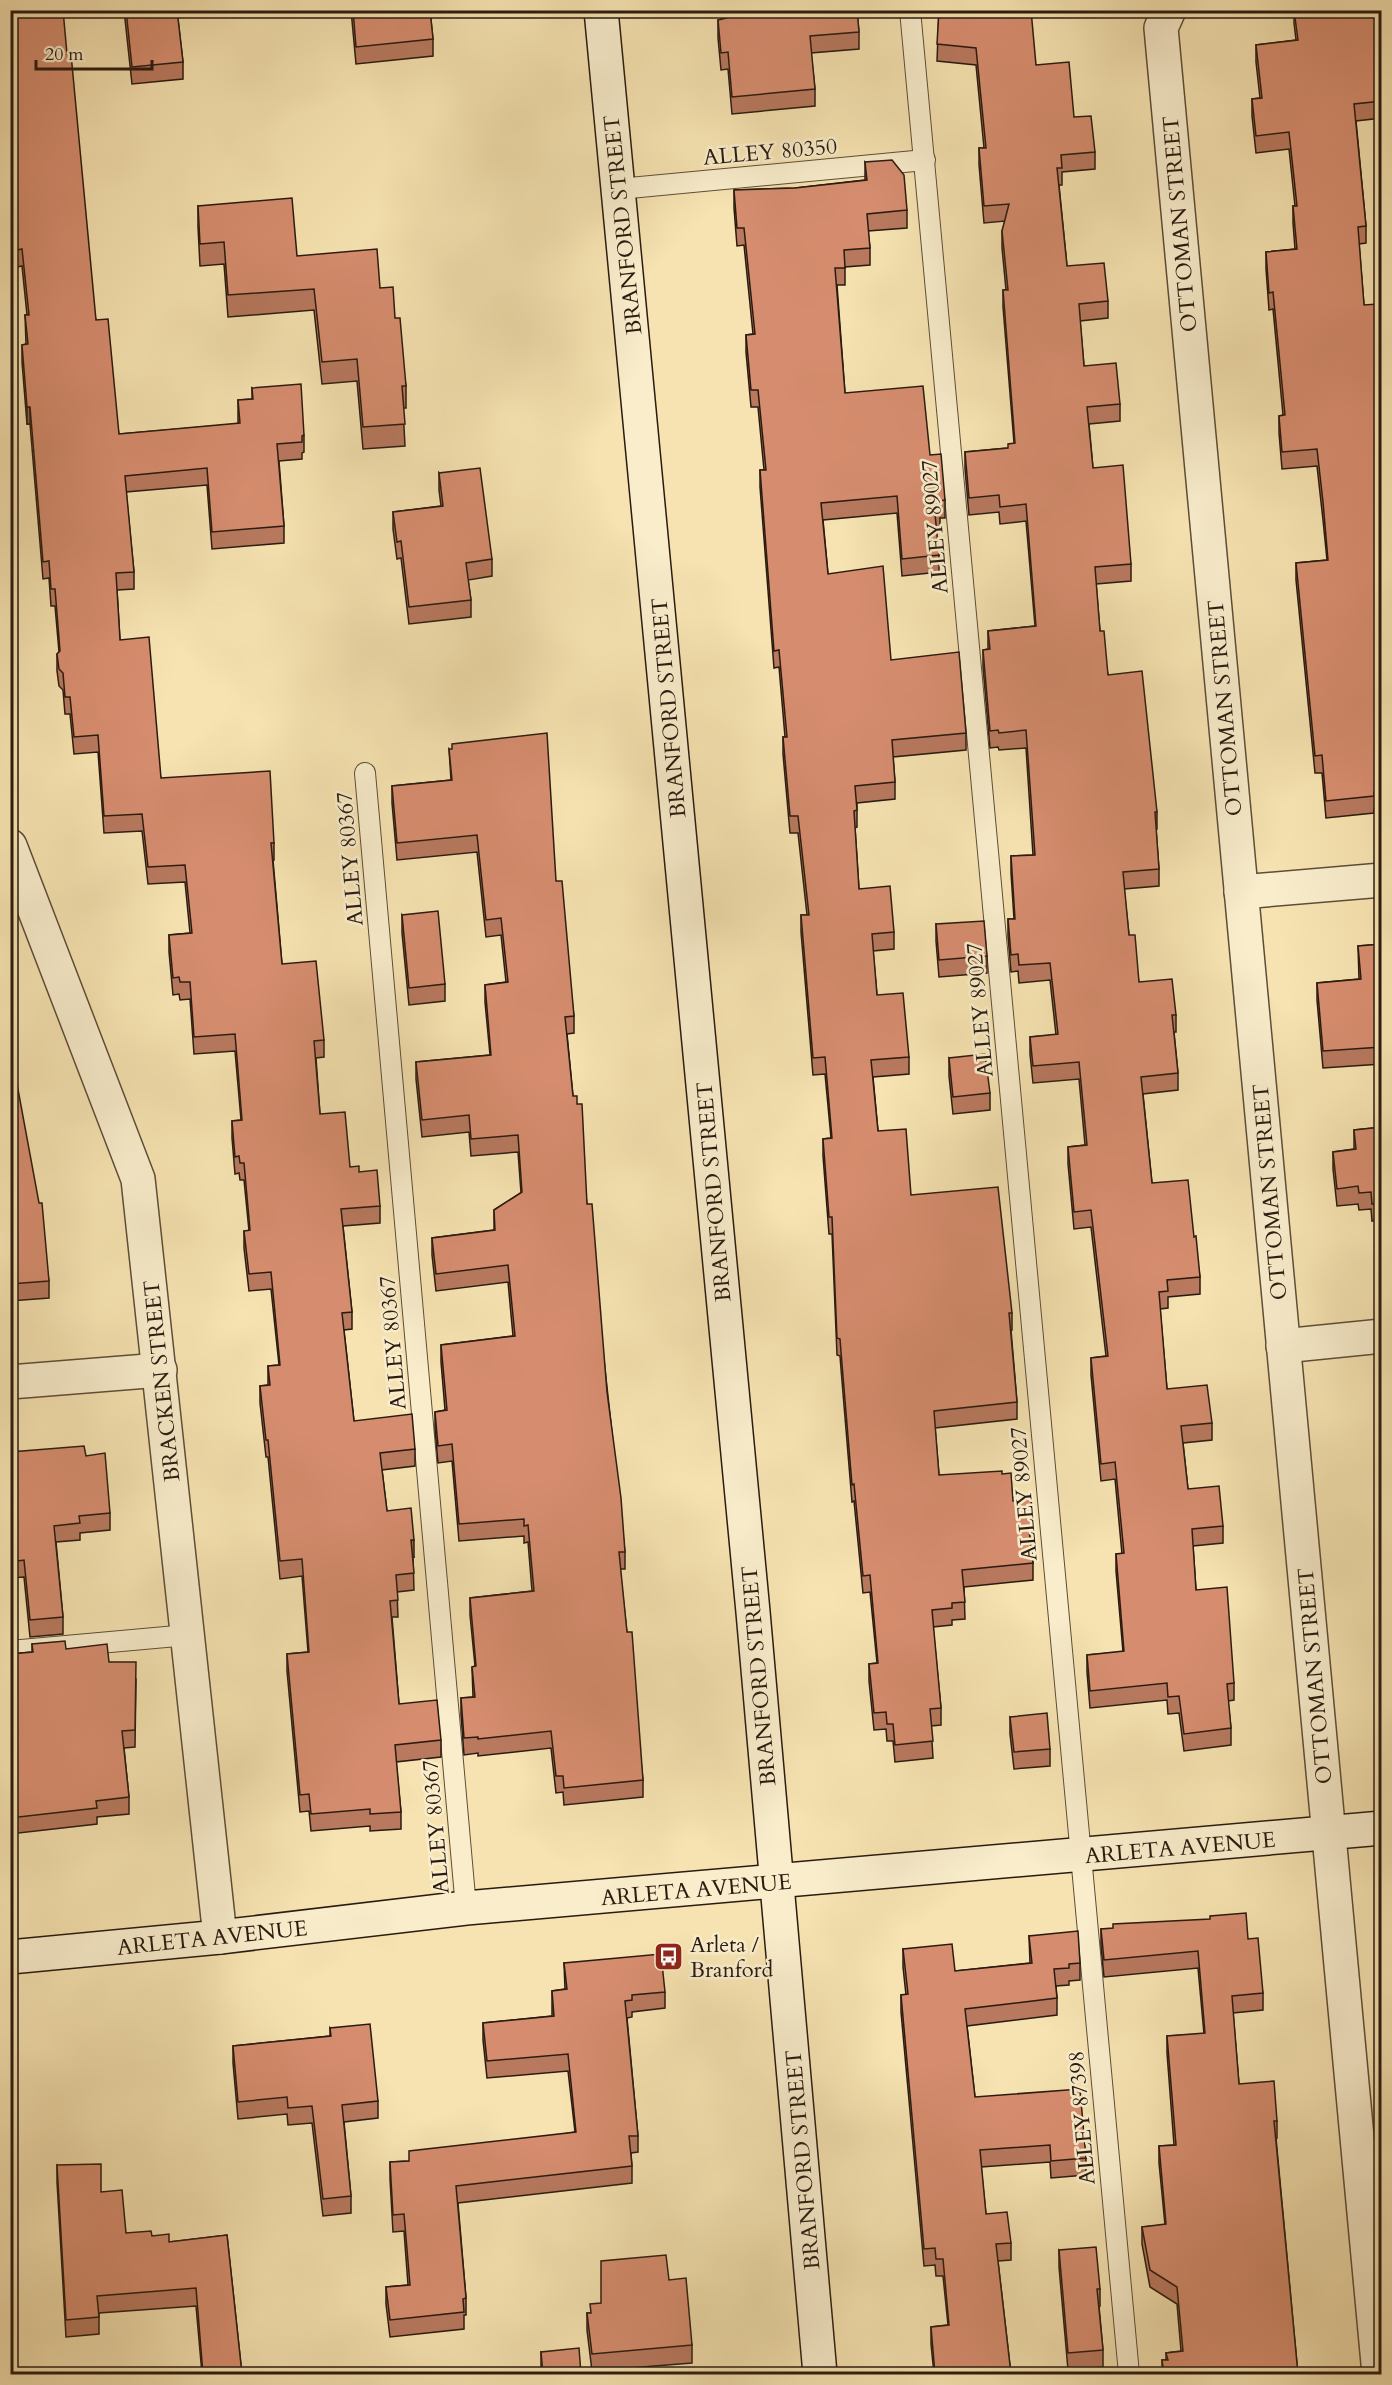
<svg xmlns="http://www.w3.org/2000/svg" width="1392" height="2385" font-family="Cardo,serif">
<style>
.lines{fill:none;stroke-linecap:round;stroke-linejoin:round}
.lane-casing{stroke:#5d4d38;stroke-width:22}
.street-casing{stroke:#5d4d38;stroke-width:36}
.secondary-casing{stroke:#2a1b10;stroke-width:36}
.lane{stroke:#f9edcc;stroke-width:20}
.street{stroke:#f9edcc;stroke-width:33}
.secondary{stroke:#f9edcc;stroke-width:33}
.wall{fill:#b8795f;stroke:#2a1b10;stroke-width:1.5}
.shaded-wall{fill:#96634e;stroke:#2a1b10;stroke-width:1.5}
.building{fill:#d68d6f;stroke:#2a1b10;stroke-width:1.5}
.labels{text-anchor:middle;stroke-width:5;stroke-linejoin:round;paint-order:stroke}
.street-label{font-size:22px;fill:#2a1b10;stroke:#f9edcc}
.poi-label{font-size:22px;fill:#2a1b10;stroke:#f9edcc;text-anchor:start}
</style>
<rect width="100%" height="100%" fill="#f6e3b1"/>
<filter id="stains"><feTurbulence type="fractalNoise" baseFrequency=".00333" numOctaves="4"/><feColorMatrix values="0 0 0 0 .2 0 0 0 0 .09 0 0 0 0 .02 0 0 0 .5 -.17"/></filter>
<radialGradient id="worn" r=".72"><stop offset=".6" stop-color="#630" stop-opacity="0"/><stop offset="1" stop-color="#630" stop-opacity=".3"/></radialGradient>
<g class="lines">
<defs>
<g id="lane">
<path d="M910,10L1129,2374"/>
<path d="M619,189L925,160"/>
<path d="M365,773L466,1908"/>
<path d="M10,1651L188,1635"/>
</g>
<g id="street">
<path d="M1169,10L1161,28L1379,2374"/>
<path d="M10,846L138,1179L220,1937"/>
<path d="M1241,892L1382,880"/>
<path d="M1283,1346L1382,1336"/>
<path d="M10,1382L160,1370"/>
</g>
<g id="secondary">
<path d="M601,10L753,1612L820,2374"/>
<path d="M10,1957L220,1937L466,1908L1382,1828"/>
</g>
</defs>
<use href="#lane" class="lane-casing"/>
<use href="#street" class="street-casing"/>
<use href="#secondary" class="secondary-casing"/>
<use href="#lane" class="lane"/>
<use href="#street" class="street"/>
<use href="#secondary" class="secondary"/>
</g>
<g class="wall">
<path d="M10,10L96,320L119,434L238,424V400L252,399V388L304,435V452L302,453V459L279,461L284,526V543L212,549L207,485L126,492L134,572V589L117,590L120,640L161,778L274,843V860H273L282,964L324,1040V1057L316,1058L320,1114L350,1167L359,1172L380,1206V1223L343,1226L352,1312V1329L344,1330L354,1421L415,1449V1466L382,1470L387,1511L414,1557H413L414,1590L397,1592L398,1617H392L399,1704L441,1740V1757L396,1762L401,1812V1829L370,1831V1826L311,1831L309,1811L300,1812L287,1671V1654L308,1652L302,1576L280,1579L268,1457H266L260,1403V1386L268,1385V1366L279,1365L271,1289L249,1291L244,1248V1231H249L244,1180H240L239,1173L235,1174L232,1138V1121L241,1120L235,1051L194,1054L190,999L180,1000L179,994L173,995L169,952V935L190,933L185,882L148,884L142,831L104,833L98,752L74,754L70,714H65L63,690L59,686L57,671V654L59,652L55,606H51L49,578L43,579L30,424H27L22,362V345L26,344L25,315H27L22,266L17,267L15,243L11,238Z"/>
<path d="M124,10H177L183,62V79L132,84Z"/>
<path d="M351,10H430L433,39V56L356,64Z"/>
<path d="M725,10H857L859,32V49L811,53L815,89V106L732,114L728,69L721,70L718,38V20L725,18Z"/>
<path d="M939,10L1036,65L1074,117L1095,152V169L1062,172V185H1059L1067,266L1108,301V318L1080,321L1084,366L1120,404V421L1089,424L1093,468L1131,564V581L1096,584L1100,631L1108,675L1157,812V829H1156L1159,869V886L1124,889L1129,935L1139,982L1176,1015V1032H1174L1178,1073V1090L1143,1094L1152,1183L1194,1237L1200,1277V1294L1168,1297V1308L1160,1309L1167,1389L1212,1423V1440L1183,1443L1188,1489L1223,1526V1543L1193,1546L1196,1590L1234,1683V1700L1228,1701L1231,1728V1745L1184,1751L1179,1713L1168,1714L1167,1700L1090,1708L1087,1672V1655L1123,1652L1116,1571V1554H1122L1115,1479L1101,1481L1091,1375V1358L1106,1356L1091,1227L1074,1229L1068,1164V1147L1085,1145L1079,1079L1033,1083L1030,1054V1037L1056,1035L1050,980L1019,983L1018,971L1011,972L1008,936V919H1014L1011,873V856L1033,855L1026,748L999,750L998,747L990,748L983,667V650L988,649V631L1035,626L1026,521L1000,524L999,512L969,515L965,469V452L1008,448L1014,443L1003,307V290H1006L1002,248V231L1005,221L984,223L979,165V148H984L976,65L937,61Z"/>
<path d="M1294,10H1382V118L1356,121L1366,226V243L1359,244L1364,305L1382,341V809H1374V813L1326,818L1322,773H1315L1296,580V563L1327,560L1323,520L1317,466L1282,469L1279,433V416L1283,415L1273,309L1269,310L1266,269V252L1295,249L1293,223V206H1295L1289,149L1256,153L1252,116V99L1260,98L1256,62V45L1296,40L1294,23Z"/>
<path d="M865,162L907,210V228L868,231L870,248V265L845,267V285H837L845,393L930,455L945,500V518H940V530L936,531L939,555V572L902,576L897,513L823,520L828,574L891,660L966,733V750L893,757L895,782V799L857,803V827L855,828L859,889L894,932V949L873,951L877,995L909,1057V1074L873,1077L878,1131L911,1195L1012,1313V1330H1011L1017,1402V1419L935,1428L939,1475L1002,1474L1013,1501L1034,1529V1546L1031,1547L1033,1563V1580L964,1587L965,1619L952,1620V1625L933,1627L941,1708V1725L931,1726L933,1758L895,1762L893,1741H887L886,1729L874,1730L869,1681V1664L877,1663L870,1592L863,1593L854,1501L852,1502L841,1369L840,1356L837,1355L832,1234H829L823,1156V1139L831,1138L825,1074L813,1075L801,932V915H807L798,833H790L783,754V737H785L779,667L774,668L760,487V470H764L758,407H751L746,352V335L753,334L744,245L737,246L734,208V190L795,188L865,180Z"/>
<path d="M198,206L297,256L380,288L395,318L406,386V408H403L405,446L363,449L357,381L322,384L314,310L228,317L224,264L200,266L198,227Z"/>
<path d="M439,473L492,559V576L468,580L471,600V617L409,624L401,558L397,559L393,529V512L441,506L439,490Z"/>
<path d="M449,749L556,881L574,1016V1033L567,1034L573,1096L587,1204L625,1552V1569H620L643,1780V1797L564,1805L563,1792L556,1793L551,1748L478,1756V1753L464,1755L461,1715V1698L473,1697L472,1667L475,1666L470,1615V1598L532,1591L528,1542L524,1543V1536L459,1541L452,1461L438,1463L435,1429V1412L445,1410L441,1362V1345L513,1336L508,1282L436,1291L432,1255V1238L494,1230V1210L521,1193L518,1152L471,1156L469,1132L422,1137L416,1079V1062L490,1055L485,1002V985L506,982L501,935L486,937L477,852L397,860L392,803V786L451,780Z"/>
<path d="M402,915L445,984V1001L409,1005L402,933Z"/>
<path d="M936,924L987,956V973L939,977L936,941Z"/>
<path d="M1382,944V1064L1323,1068L1317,1000V983L1359,979L1358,946Z"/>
<path d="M949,1058L990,1093V1110L953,1114L949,1076Z"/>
<path d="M10,1060L49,1281V1298L10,1301Z"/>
<path d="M1382,1127V1219L1372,1221L1371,1209L1359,1210L1358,1204L1337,1206L1333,1169V1152L1354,1149V1130Z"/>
<path d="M10,1452L86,1456L110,1513V1530L80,1533V1540L56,1542L63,1617V1634L30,1637L24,1577L10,1578Z"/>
<path d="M1380,1475H1382V1509L1380,1492Z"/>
<path d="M32,1644L66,1649L109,1662L136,1679L135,1747L124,1748L129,1797V1814L97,1817V1824L10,1834V1654L32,1652Z"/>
<path d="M1010,1717L1050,1749V1766L1014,1769L1010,1734Z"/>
<path d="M1101,1929L1248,1939L1263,1993V2010L1233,2013L1239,2084L1277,2121V2138H1276L1298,2374H1162V2360H1166V2353L1181,2351L1177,2304L1150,2287L1142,2244V2227L1165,2225L1159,2163V2146L1174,2145L1167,2053V2036L1204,2034L1198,1968L1104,1977L1101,1946Z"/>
<path d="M1029,1936L1080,1963V1980L1069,1981V1985L1056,1986L1057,1998V2015L967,2026L975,2097L1086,2158V2175L1051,2178L1050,2162L981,2167L986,2214L1011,2243V2260L998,2261L1011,2374H934L931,2344V2327L948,2325L943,2276H936L935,2265L924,2266L901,2012V1995H906L903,1967V1949L955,1971L1030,1963Z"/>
<path d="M564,1963L665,1992V2008L632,2012V2017L627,2018L638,2136V2152L631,2153L632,2166V2183L458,2203L466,2298V2315H464V2329L390,2337L386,2304V2287L408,2285L404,2231L393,2232L390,2179V2162L409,2161L575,2132L568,2071L487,2078L483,2040V2023L552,2016V1991L565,1989Z"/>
<path d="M330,2028L378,2101V2118L344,2122L351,2196V2213L323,2216L312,2123L288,2125L287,2114L238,2119L233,2063V2046L330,2036Z"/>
<path d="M57,2165L101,2192L126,2233L152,2236L169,2242L227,2235L242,2374H202L196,2306L99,2313V2334L66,2337L57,2182Z"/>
<path d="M1059,2250L1100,2289V2306H1099L1103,2350V2367L1068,2370L1059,2267Z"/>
<path d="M669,2280L692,2345V2363L592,2371L587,2330V2313H590L601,2303Z"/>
<path d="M541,2352L581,2374H541Z"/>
</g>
<g class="shaded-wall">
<rect x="27" y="407" width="3" height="17"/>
<rect x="411" y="1540" width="3" height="17"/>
</g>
<g class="building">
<path d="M10,10H63L67,54H71L96,320L108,319L119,434L240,423L238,400L253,399L252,388L301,384L304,435L302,436V442L277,444L284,526L212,532L207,468L125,476L134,572L116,573L120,640L149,637L161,778L270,771L274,843H271L282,964L316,961L324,1040L314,1041L320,1114L345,1112L350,1167L359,1166V1172L377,1170L380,1206L341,1209L352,1312L342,1313L354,1421L412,1414L415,1449L380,1453L387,1511L411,1508L414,1540H411L414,1573L396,1575L398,1600L390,1601L399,1704L437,1700L441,1740L395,1745L401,1812L370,1814V1809L311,1814L309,1794L300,1795L287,1654L309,1652L302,1559L280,1561L268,1440H266L260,1386L270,1385L268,1366L280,1365L271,1272L249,1274L244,1231L250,1230L244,1163H240L239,1156L235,1157L232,1121L242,1120L235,1034L194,1037L190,982H180L179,977L173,978L169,935L192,933L185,865L148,867L142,814L104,816L98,735L74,737L70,697H65L63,673L59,669L57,654L60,651L55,589H51L49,561L43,562L30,407H27L22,345L28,344L25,315H29L22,249L17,250L15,226L10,221V206L13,203L10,183Z"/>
<path d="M126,10H177L183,62L132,67Z"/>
<path d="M353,10H430L433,39L356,47Z"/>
<path d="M726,10H857L859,32L810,36L815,89L732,97L728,52L721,53L718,20L727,18Z"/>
<path d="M939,10H1031L1036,65L1069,62L1074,117L1091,116L1095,152L1061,155L1062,168H1057L1067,266L1104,263L1108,301L1079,304L1084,366L1116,363L1120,404L1087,407L1093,468L1123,465L1131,564L1095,567L1100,631H1104L1108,675L1142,671L1157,812H1155L1159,869L1123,872L1129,935H1135L1139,982L1172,979L1176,1015H1172L1178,1073L1141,1077L1152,1183L1188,1180L1194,1237L1196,1236L1200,1277L1167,1280L1168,1291L1159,1292L1167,1389L1207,1385L1212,1423L1181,1426L1188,1489L1219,1486L1223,1526L1192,1529L1196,1590L1227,1587L1234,1683L1227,1684L1231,1728L1184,1734L1179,1696L1168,1697L1167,1683L1090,1691L1087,1655L1124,1651L1116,1554L1124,1553L1115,1462L1101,1464L1091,1358L1108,1356L1091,1210L1074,1212L1068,1147L1087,1145L1079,1062L1033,1066L1030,1037L1058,1034L1050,963L1019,965L1018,954L1011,955L1008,919H1015L1011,856L1035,855L1026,730L999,733L998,730L990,731L983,650L990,649L988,631L1036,626L1026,504L1000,507L999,495L969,498L965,452L1008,448V444L1015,443L1003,290H1008L1002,231L1009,204L984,206L979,148H986L976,48L937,44Z"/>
<path d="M1294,10H1382V101L1354,104L1366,226L1358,227L1364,305L1378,304L1382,341V791L1374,792V796L1326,801L1322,755L1315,756L1296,563L1328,560L1323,502L1317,449L1282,452L1279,416L1285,415L1273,292L1269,293L1266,252L1297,249L1293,206H1297L1289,132L1256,136L1252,99L1262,98L1256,45L1298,40Z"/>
<path d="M892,160L904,175L907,210L867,214L870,248L844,250L845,268H835L845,393L923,386L930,455L941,454L945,500L939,501L940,513L935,514L939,555L902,559L897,496L821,503L828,574L883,566L891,660L959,652L966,733L892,740L895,782L855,786L857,810L854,811L859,889L890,886L894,932L872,934L877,995L903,993L909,1057L871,1060L878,1131L906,1129L911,1195L998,1187L1012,1313H1009L1017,1402L934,1411L939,1475L1002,1471V1474L1011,1473L1013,1501L1031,1499L1034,1529L1029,1530L1033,1563L962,1570L965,1602L952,1603V1608L932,1610L941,1708L930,1709L933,1741L895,1745L893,1724H887L886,1712L874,1713L869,1664L878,1663L870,1575L863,1576L854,1484L852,1485L841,1352L840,1339L837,1338L832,1217H829L823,1139L832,1138L825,1057L813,1058L801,915H809L798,816H790L783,737H787L779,650L774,651L760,470H766L758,390H751L746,335L755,334L744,228H737L734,190L795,188L867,180L865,162Z"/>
<path d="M292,198L297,256L377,249L380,288L393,287L395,318H400L406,386H402L405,424L363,427L357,359L322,362L314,289L228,295L224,242L200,244L198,206Z"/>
<path d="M480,468L492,559L466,563L471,600L409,607L401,541L397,542L393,512L443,506L439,473Z"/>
<path d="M547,733L556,881H562L574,1016L565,1017L573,1096H577V1104H582L587,1204H592L607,1392L621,1498L625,1552H619L627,1632H632L643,1780L564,1788L563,1776H556L551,1731L478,1739V1737L464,1738L461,1698L475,1697L472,1667L476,1666L470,1598L534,1591L528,1525L524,1526V1519L459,1524L452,1444L438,1446L435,1412L447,1410L441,1345L515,1336L508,1265L436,1274L432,1238L495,1230L494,1210L522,1192L518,1135L471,1139L469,1115L422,1120L416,1062L491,1055L485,985L508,982L501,918L486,920L477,835L397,843L392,786L452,780L449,749H452V744Z"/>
<path d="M438,911L445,984L409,988L402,915Z"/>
<path d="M984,921L987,956L939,960L936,924Z"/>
<path d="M1382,944V1047L1323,1051L1317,983L1361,979L1358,946Z"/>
<path d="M985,1054L990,1093L953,1097L949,1058Z"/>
<path d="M10,1060L17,1084L39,1203H42L49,1281L10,1284Z"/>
<path d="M1382,1127V1202L1372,1204L1371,1192L1359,1193L1358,1186L1337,1189L1333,1152L1356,1149L1354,1130Z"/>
<path d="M84,1446L86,1456L105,1453L110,1513L79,1516L80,1523L54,1526L63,1617L30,1620L24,1560L10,1562V1452Z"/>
<path d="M65,1641L66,1649L107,1644L109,1662H136L135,1730L122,1731L129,1797L96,1801L97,1808L10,1818V1654L33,1652L32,1644Z"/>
<path d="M1047,1713L1050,1749L1014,1752L1010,1717Z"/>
<path d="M1246,1913L1248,1939L1258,1938L1263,1993L1232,1996L1239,2084L1274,2081L1277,2121H1274L1298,2374H1164L1162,2360H1168L1166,2353L1183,2351L1177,2287L1150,2270L1142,2227L1166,2224L1159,2146L1176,2145L1167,2036L1205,2033L1198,1951L1104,1960L1101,1929L1113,1928V1924L1210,1919V1916Z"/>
<path d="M1078,1931L1080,1963L1069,1964V1968L1054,1969L1057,1998L965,2009L975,2097L1080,2089L1086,2158L1051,2161L1050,2145L980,2150L986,2214L1007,2212L1011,2243L996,2244L1011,2374H935L931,2327L949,2325L943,2259H936L935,2248L924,2249L901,1995L908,1994L903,1949L952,1944L955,1971L1032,1963L1029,1936Z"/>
<path d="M661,1954L665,1992L632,1995V2000L625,2001L638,2136H629L632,2166L456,2186L466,2298L463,2299L464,2312L390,2320L386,2287L410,2285L404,2214L393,2215L390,2162L409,2161V2151L576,2132L568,2054L487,2061L483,2023L554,2016L552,1991L567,1989L564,1963Z"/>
<path d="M370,2024L378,2101L342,2105L351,2196L323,2199L312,2106L288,2108L287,2097L238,2102L233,2046L331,2036L330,2028Z"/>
<path d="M101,2164V2192L122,2190L126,2233L151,2231L152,2236L169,2234V2242L227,2235L242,2374H203L196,2288L97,2296L99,2317L66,2320L57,2165Z"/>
<path d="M1096,2247L1100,2289H1097L1103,2350L1068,2353L1059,2250Z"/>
<path d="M666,2255L669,2280L686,2278L692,2345L592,2354L587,2313H591L590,2304L601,2303V2261Z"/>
<path d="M579,2348L581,2374H543L541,2352Z"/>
</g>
<defs>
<symbol id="bus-square" viewBox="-11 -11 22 22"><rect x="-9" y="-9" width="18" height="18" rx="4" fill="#8f2418" stroke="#f9edcc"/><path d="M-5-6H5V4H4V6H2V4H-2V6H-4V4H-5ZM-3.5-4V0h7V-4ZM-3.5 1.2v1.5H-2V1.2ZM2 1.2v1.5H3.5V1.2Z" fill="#fff"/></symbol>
</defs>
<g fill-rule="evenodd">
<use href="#bus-square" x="652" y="1940" width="33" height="33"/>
</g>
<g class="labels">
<g class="street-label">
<text transform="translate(770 151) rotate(-5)" y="8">ALLEY 80350</text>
<text transform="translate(1179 224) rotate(-95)" y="8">OTTOMAN STREET</text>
<text transform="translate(622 225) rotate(-96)" y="8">BRANFORD STREET</text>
<text transform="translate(934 527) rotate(-95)" y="8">ALLEY 89027</text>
<text transform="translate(668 708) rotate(-95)" y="8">BRANFORD STREET</text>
<text transform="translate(1224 708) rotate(-95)" y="8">OTTOMAN STREET</text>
<text transform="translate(349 859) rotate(-95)" y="8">ALLEY 80367</text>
<text transform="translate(979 1010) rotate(-95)" y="8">ALLEY 89027</text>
<text transform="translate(713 1192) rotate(-95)" y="8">BRANFORD STREET</text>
<text transform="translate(1269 1192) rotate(-95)" y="8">OTTOMAN STREET</text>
<text transform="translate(392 1343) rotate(-95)" y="8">ALLEY 80367</text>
<text transform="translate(161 1381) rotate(-96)" y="8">BRACKEN STREET</text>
<text transform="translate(1023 1494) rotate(-95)" y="8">ALLEY 89027</text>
<text transform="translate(758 1676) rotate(-95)" y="8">BRANFORD STREET</text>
<text transform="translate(1314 1676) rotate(-95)" y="8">OTTOMAN STREET</text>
<text transform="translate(435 1827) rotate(-95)" y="8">ALLEY 80367</text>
<text transform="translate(1180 1847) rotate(-5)" y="8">ARLETA AVENUE</text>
<text transform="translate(696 1889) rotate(-5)" y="8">ARLETA AVENUE</text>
<text transform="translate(212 1937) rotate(-6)" y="8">ARLETA AVENUE</text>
<text transform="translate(1081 2118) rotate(-95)" y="8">ALLEY 87398</text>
<text transform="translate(802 2160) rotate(-95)" y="8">BRANFORD STREET</text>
</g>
<g class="poi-label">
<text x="690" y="1952">Arleta /<tspan x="690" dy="25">Branford</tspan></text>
</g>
</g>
<rect width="1392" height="2385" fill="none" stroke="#f6e3b1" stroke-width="36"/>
<rect x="12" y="12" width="1368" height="2361" fill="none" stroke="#2a1b10" stroke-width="3"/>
<rect x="18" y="18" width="1356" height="2349" fill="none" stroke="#2a1b10" stroke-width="1.5"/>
<path d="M36 60v9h116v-9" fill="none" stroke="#2a1b10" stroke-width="3"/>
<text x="45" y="60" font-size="18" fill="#2a1b10" stroke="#f9edcc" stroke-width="4.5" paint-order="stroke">20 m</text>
<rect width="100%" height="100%" filter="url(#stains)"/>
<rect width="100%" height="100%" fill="url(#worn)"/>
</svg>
